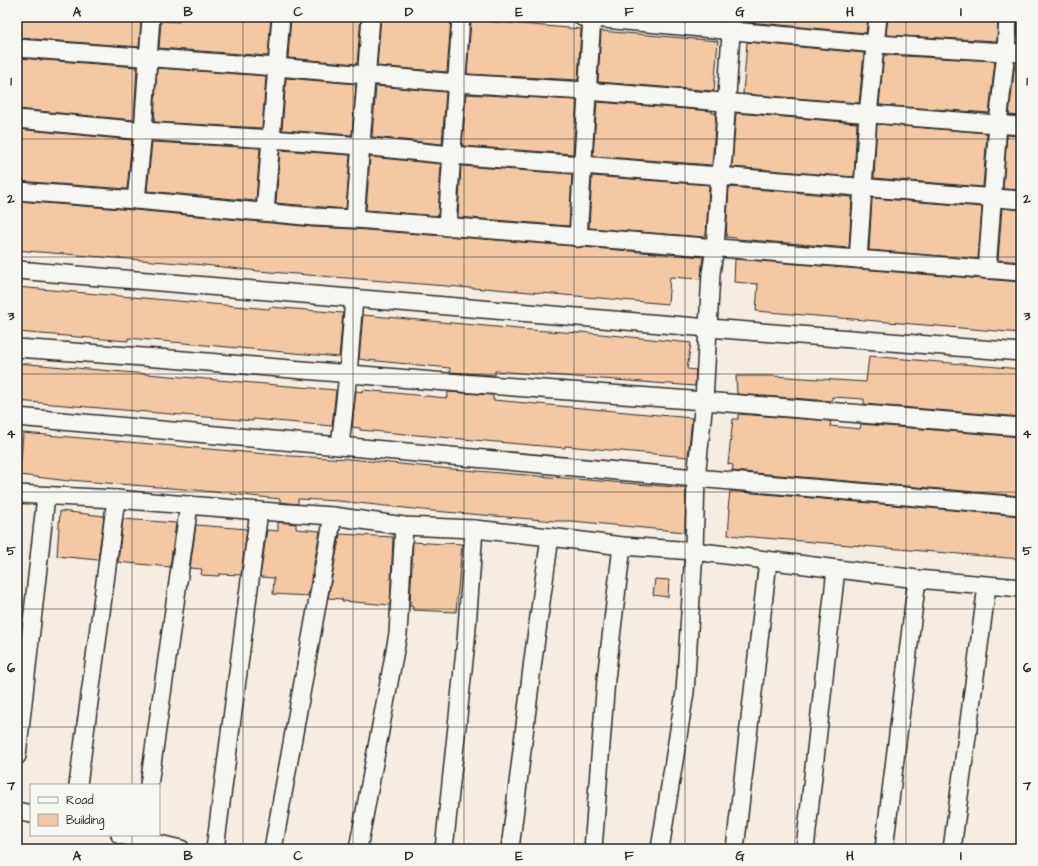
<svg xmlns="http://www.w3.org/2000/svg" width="1038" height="866" font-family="'Architects Daughter',sans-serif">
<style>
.building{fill:#f3c8a3;stroke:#2b2b2b}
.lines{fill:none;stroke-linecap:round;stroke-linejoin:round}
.minor-casing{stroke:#2b2b2b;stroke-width:20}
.minor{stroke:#f6f6f2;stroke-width:17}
.grid{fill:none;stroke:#2b2b2b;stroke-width:1;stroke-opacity:0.55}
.neatline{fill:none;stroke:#2b2b2b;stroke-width:1.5}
.grid-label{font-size:13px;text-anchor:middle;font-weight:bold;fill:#2b2b2b}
</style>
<rect width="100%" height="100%" fill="#f5ede2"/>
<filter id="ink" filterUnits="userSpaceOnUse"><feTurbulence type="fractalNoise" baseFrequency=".025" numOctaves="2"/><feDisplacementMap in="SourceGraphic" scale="8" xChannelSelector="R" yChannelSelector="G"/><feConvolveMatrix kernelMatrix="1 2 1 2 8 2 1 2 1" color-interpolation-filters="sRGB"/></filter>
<g filter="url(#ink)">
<g class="building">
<path d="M21,17H83L141,21L139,47L20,38Z"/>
<path d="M180,17H271L268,56L159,48L161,21L179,22Z"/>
<path d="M291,17H361L357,64L288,58Z"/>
<path d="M381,17H432L451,19L447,72L377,66Z"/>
<path d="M749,17H868L866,33L748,22Z"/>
<path d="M888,17H998L997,41L886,35Z"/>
<path d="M471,20L581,29L578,80L467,74Z"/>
<path d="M1018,20H1021V43H1017Z"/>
<path d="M601,31L718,41L714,91L598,82Z"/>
<path d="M747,42L864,53L859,103L743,94Z"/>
<path d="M884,55L995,61L989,113L879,105Z"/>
<path d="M18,58L137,67L134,120L17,109Z"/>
<path d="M1015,63H1021V116L1009,115Z"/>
<path d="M157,68L266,76L262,128L154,122Z"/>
<path d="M286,78L356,84L352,135L282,130Z"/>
<path d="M376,86L446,92L442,144L372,137Z"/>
<path d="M466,94L577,100L573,154L462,146Z"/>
<path d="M597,102L712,111V113H716L712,165L593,156Z"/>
<path d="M736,113L857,123L854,177L732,167Z"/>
<path d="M877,124L987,133L983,187L874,178Z"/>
<path d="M17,129L132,140L127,189L17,181Z"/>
<path d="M1007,135L1021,136V190L1003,189Z"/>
<path d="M152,142L260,148L256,201L147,191Z"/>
<path d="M280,150L350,155L346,209L276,203Z"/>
<path d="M370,157L441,164L438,216L366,210Z"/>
<path d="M461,166L572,174L569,226L458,217Z"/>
<path d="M592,176L709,185L706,235H705L704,237L589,228Z"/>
<path d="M729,187L852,197L849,248L737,239V238L726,237Z"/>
<path d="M872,198L982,207L978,259L869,250Z"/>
<path d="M17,201L135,210L313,227L354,229L573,246L577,248L582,247L703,257L702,264L701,279L670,277L668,304L484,288V289L258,271L204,265L27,251L17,250Z"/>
<path d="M1002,208L1021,210V262L998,260Z"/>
<path d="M735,259L1021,282V333L756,311L758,284L734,282Z"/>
<path d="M17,287L269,309L270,307L343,313L339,357L128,338V341L17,332Z"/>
<path d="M363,315L530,330L580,333V332L691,343L687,369L696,370L695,386L495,371V375L450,372V368L366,360L359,359Z"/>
<path d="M869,356L1021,369V417L864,404V399L832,397V401L737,394L736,376H773L866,382Z"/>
<path d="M17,363L336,390L332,426L253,419V421L17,401Z"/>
<path d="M363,390L447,398L448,392L493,395V400L692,418L688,457L565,446V448L360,430V428L352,427L356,391L363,392Z"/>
<path d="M738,414L831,421L830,426L860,429L861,424L1021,437V496L732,471L733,465L728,464L733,419H738Z"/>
<path d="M23,433L290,456L350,459L440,468L686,488L685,532L572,521H556L433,511L339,501L298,499V504L280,502V499L195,490L69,480V481L20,475Z"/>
<path d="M730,491L1021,516V559L728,535L730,509H728Z"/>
<path d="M60,511L104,516L98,560L57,556Z"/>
<path d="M123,519L176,523L170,567L118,562Z"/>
<path d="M278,522L296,524V529L320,531L308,596L273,594L274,578L260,577L267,530L278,531Z"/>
<path d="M196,525L247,529L241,575L219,574V576L201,575L202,569L190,568Z"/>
<path d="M340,534L393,537L390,605L342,601V599L328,598Z"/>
<path d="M413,542L444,544V543L462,544L456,612L413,610V607L410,606Z"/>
<path d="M655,579L669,580L668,597L653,595Z"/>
</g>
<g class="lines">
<defs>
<g id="minor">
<path d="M582,17L876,44L1021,53"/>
<path d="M17,48L277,67L456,83L586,91L1021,126"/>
<path d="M17,119L143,131L271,139L361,146L451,155L582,165L1021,200"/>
<path d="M17,191L136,200L314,217L355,219L1021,272"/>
<path d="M136,200L143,131L151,17"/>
<path d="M265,212L281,17"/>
<path d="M355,219L371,17"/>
<path d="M447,227L461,17"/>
<path d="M578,238L592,17"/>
<path d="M858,259L868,115L878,17"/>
<path d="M17,270L709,328L1021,352"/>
<path d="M987,270L998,124L1006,52L1008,17"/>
<path d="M17,348L171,359L434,381L704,401L1021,427"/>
<path d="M17,417L696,478L1021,506"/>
<path d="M340,446L348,374L354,298"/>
<path d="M17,494L116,499L259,511L333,516L404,526L474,529L550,537L622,546L694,551L917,579L1021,588"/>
<path d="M17,756L46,496"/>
<path d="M78,785L116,499"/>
<path d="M149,785L189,505"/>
<path d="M17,811L31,814"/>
<path d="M120,835L181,849"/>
<path d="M215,849L259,511"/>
<path d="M273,849L333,516"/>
<path d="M358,849L398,634L404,526"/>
<path d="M444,849L466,641L474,529"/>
<path d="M510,849L533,660L550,537"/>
<path d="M593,849L606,679L622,546"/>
<path d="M660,849L685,692L694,551L696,478L704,401L711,273L715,248L720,176L723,159L732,17"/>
<path d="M735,849L768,561"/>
<path d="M805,849L836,569"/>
<path d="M884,849L917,579"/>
<path d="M952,849L987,586"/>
</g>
</defs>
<use href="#minor" class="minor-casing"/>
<use href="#minor" class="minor"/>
</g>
</g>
<path class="grid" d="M132,17V785M243,17V849M353,17V849M464,17V849M574,17V849M685,17V849M795,17V849M906,17V849M17,139H1021M17,257H1021M17,374H1021M17,492H1021M17,609H1021M17,727H1021M132,835V849"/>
<rect width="1038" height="866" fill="none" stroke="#f6f6f2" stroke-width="44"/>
<rect x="30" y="784" width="130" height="52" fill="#f6f6f2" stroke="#a5a5a2"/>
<rect x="38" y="797" width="20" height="6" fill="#f6f6f2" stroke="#a5a5a2"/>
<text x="66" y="804" font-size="12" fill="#2b2b2b">Road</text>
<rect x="38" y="814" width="20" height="12" fill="#f3c8a3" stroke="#a5a5a2"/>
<text x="66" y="824" font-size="12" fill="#2b2b2b">Building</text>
<rect x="22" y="22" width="994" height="822" class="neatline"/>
<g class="grid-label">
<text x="77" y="16">A</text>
<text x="188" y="16">B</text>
<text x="298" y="16">C</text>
<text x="409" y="16">D</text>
<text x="519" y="16">E</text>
<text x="629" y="16">F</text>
<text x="740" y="16">G</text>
<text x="850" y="16">H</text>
<text x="961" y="16">I</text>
<text x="11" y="85">1</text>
<text x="1027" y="85">1</text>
<text x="11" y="203">2</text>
<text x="1027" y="203">2</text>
<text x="11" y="320">3</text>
<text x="1027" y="320">3</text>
<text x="11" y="438">4</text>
<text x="1027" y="438">4</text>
<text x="11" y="555">5</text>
<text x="1027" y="555">5</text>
<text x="11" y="672">6</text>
<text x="1027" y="672">6</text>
<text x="11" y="790">7</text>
<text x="1027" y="790">7</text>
<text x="77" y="860">A</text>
<text x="188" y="860">B</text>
<text x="298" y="860">C</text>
<text x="409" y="860">D</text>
<text x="519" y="860">E</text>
<text x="629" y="860">F</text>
<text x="740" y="860">G</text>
<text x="850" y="860">H</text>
<text x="961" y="860">I</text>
</g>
</svg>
